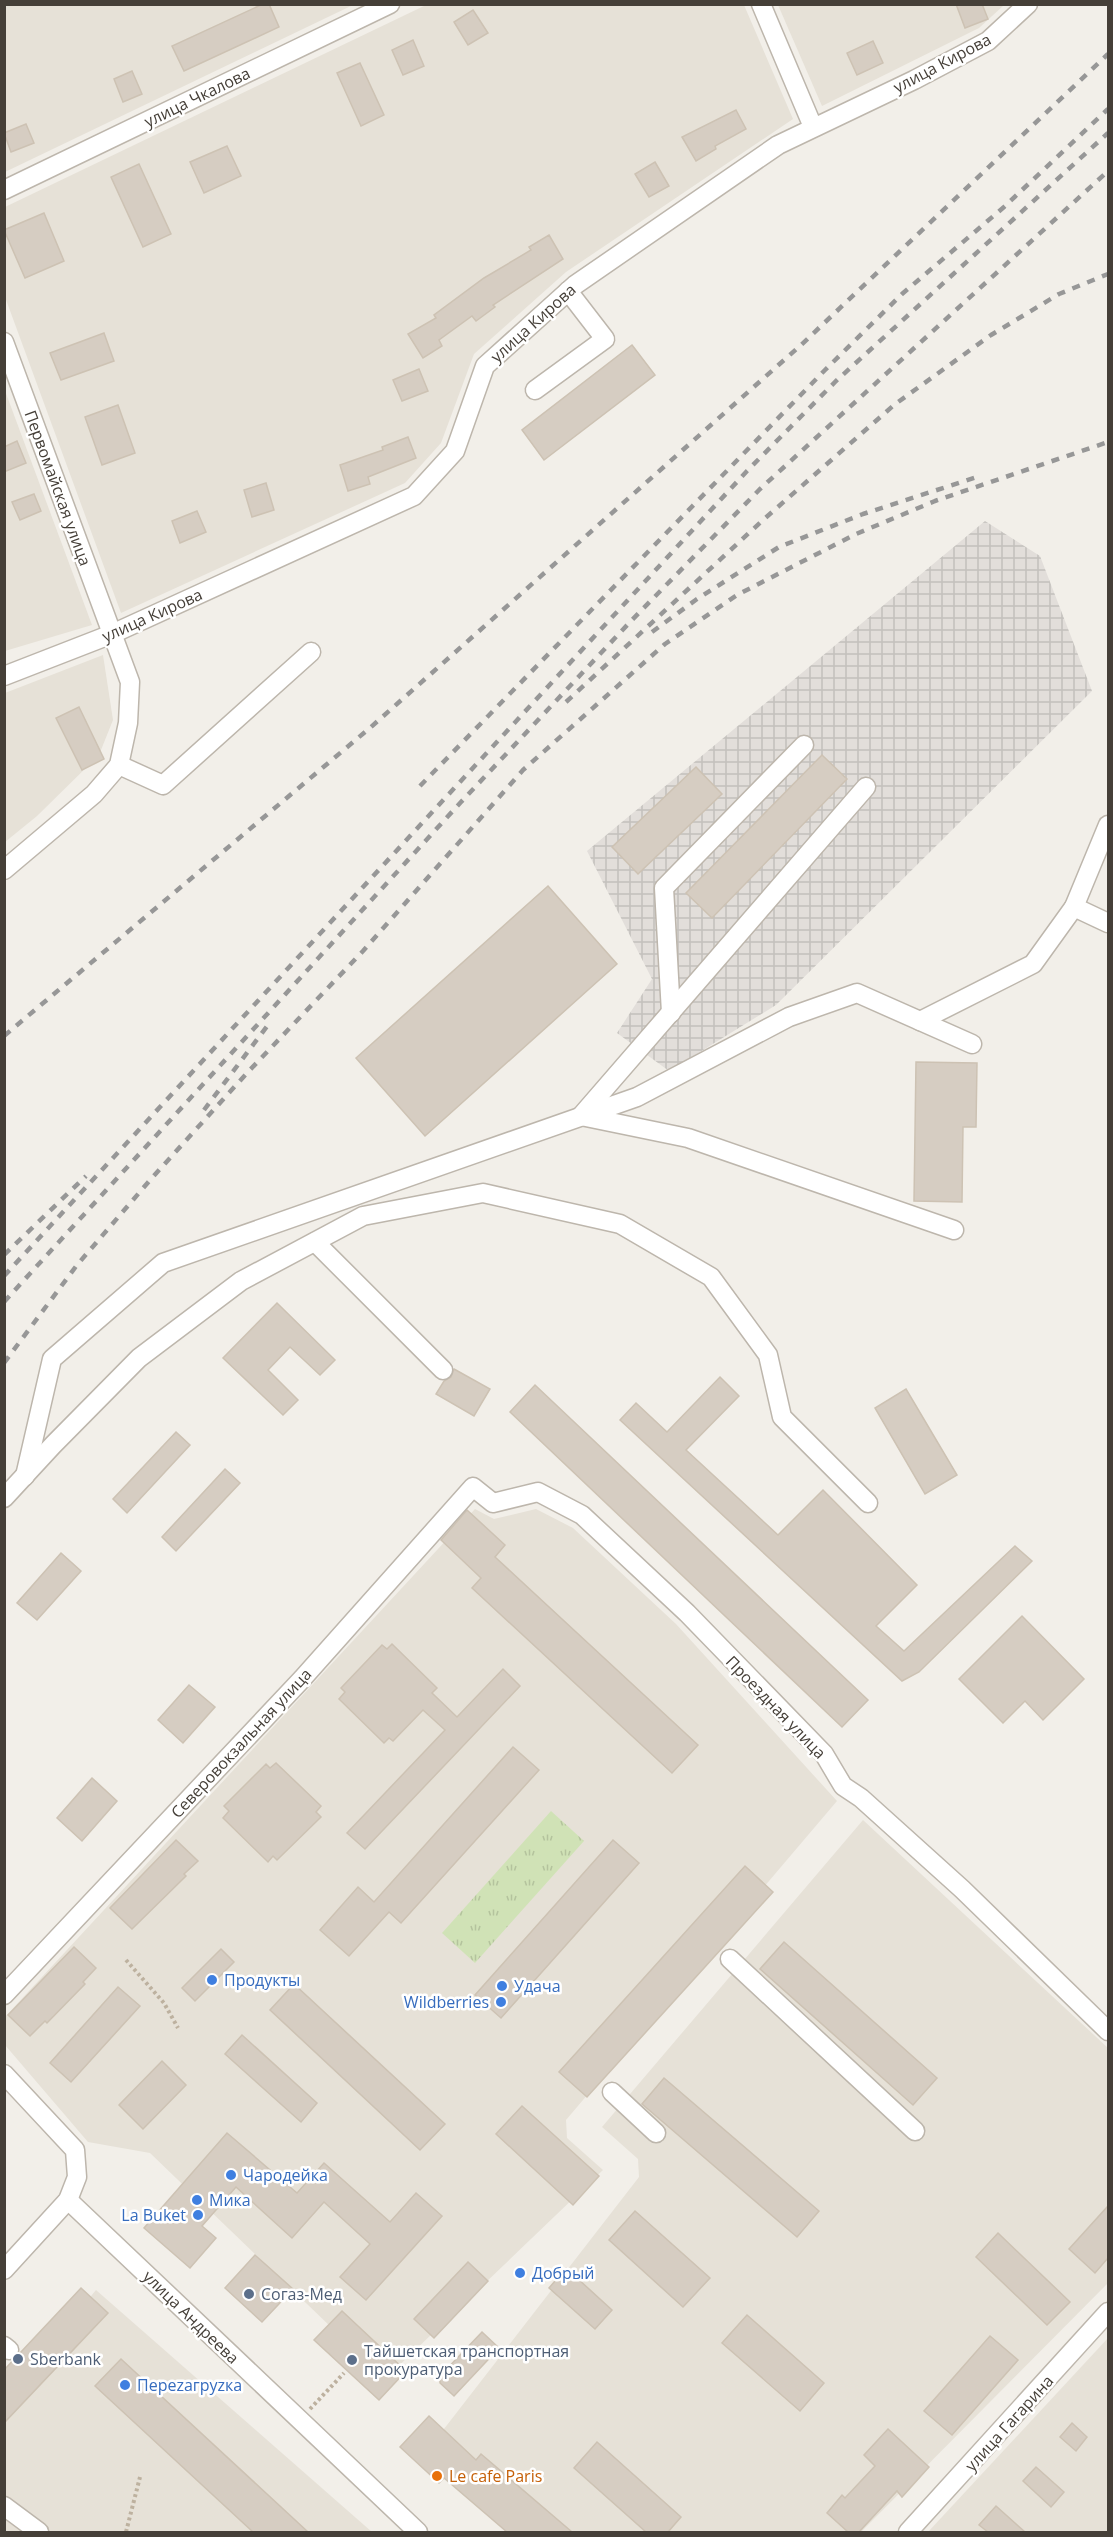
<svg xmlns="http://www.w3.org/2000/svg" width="1113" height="2537" font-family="'Open Sans',sans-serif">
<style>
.residential{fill:#e6e1d7}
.industrial{fill:url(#industrial-grid)}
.grass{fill:url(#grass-tufts)}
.building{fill:#d6cdc2;stroke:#cdc2b3;stroke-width:1.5}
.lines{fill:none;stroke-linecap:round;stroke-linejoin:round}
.minor-casing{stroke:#bdb6ac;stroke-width:21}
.path{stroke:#bdb19f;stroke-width:4;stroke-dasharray:3 3;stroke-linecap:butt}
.minor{stroke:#fff;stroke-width:18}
.rail{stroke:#979797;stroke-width:4.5;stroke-dasharray:8 8;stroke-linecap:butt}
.shop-dot{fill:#3f7fe0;stroke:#fff;stroke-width:2}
.service-dot{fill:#5c6f8a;stroke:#fff;stroke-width:2}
.food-dot{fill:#e8710a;stroke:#fff;stroke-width:2}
.labels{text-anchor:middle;stroke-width:5;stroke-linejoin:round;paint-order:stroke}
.street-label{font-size:16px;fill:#453f38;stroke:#fff}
.shop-label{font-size:16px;fill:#366cbe;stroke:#fff;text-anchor:start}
.service-label{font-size:16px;fill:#4e5e75;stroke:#fff;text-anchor:start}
.food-label{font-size:16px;fill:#c56008;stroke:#fff;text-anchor:start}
</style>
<defs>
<pattern id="industrial-grid" width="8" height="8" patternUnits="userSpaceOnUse" patternTransform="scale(1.5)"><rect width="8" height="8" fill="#e2deda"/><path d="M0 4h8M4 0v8" fill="none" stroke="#c3c0bc"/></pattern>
<pattern id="grass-tufts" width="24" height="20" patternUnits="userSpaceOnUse" patternTransform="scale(1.5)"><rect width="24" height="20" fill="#d0e2b6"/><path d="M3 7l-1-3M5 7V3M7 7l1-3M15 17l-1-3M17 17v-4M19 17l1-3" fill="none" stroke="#b4c39d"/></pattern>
</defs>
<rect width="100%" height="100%" fill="#f2efe9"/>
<g class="residential">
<path d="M5,5H353L5,172Z"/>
<path d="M426,5H744L793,119L566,272L474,354L441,443L405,483L121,613L5,297V207Z"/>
<path d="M778,5H1004L979,28L822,106Z"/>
<path d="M4,388L92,625L5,651H4Z"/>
<path d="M103,655L113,720L99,755L37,816L5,842V693Z"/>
<path d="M475,1509L494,1519L536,1509L573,1528L676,1624L837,1801L566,2120L567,2138L603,2170L385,2379L150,2153L88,2142L5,2045L4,2018Z"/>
<path d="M863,1820L1108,2048V2283L861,2532H522L430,2447L639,2177L638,2159L602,2127Z"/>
<path d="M96,2290L372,2532H5V2400Z"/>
<path d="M1108,2338V2532H928Z"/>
</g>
<path class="industrial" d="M985,521L1040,556L1092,691L776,1005L669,1071L617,1033L652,979L587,851Z"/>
<path class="grass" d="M551,1811L584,1841L475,1963L442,1933Z"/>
<g class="building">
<path d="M263,4H269L279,27L184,71L172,46Z"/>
<path d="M956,4H982L988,19L965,28Z"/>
<path d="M473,10L488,33L468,45L454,22Z"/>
<path d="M413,40L424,66L403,75L392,50Z"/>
<path d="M873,41L883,63L857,75L847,53Z"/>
<path d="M360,63L384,115L361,126L337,73Z"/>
<path d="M132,71L142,94L123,102L114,79Z"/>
<path d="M736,110L746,129L715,146L716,149L696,161L682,137Z"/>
<path d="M26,124L34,143L11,152L4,133Z"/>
<path d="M227,146L241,176L204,193L190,162Z"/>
<path d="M655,162L669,186L649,197L635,174Z"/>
<path d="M139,164L171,234L143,247L111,177Z"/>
<path d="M44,213L64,261L25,278L4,230Z"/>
<path d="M549,235L563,259L493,305L495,307L476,321L472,316L439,340L442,346L423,358L408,334L436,318L434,315L484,278L531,250L529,247Z"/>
<path d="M104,333L114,361L61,380L50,353Z"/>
<path d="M632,345L655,375L544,460L522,430Z"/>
<path d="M419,369L428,391L402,401L393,380Z"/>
<path d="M118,405L135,453L102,465L85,417Z"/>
<path d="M408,437L416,458L368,477L370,484L348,491L340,465L383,450L382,447Z"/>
<path d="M17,441L26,463L4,472V447Z"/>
<path d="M266,483L274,510L252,517L244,490Z"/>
<path d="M34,494L41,511L20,520L12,502Z"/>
<path d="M197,511L206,532L180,543L172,521Z"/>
<path d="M79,707L104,759L82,770L56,718Z"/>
<path d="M822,755L847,779L712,918L686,893Z"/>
<path d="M696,767L722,794L638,874L612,847Z"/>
<path d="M548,886L617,964L425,1136L356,1058Z"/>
<path d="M916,1062L977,1063L976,1127H963L962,1202L914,1201Z"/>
<path d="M277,1303L335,1360L320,1375L290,1347L268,1370L298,1400L283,1415L223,1358Z"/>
<path d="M454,1369L490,1389L474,1416L436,1394L444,1381L451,1377Z"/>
<path d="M720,1377L739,1396L686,1450L778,1535L823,1490L917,1585L876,1626L904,1651L1015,1546L1032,1561L919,1672L902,1681L620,1420L636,1403L667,1432Z"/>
<path d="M535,1385L868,1700L842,1727L510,1412Z"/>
<path d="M906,1389L957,1475L925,1494L875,1408Z"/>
<path d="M176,1432L190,1445L127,1513L113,1499Z"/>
<path d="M225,1469L240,1483L176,1551L162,1537Z"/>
<path d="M467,1510L505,1545L495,1557L698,1745L672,1773L472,1588L481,1578L441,1540Z"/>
<path d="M61,1553L81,1571L37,1620L17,1603Z"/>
<path d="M1022,1616L1084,1679L1043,1720L1025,1701L1003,1723L959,1679Z"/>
<path d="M392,1644L437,1688L432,1693L457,1717L503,1669L520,1686L365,1849L347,1833L445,1730L423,1710L393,1741L389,1738L384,1743L339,1699L345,1692L341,1688L382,1645L387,1649Z"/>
<path d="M189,1685L215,1707L183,1743L158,1720Z"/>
<path d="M513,1747L539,1770L401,1923L389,1912L349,1956L320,1930L358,1887L374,1902Z"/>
<path d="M276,1763L321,1806L316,1812L321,1817L277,1860L273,1856L268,1862L223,1818L229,1811L224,1806L266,1764L270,1768Z"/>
<path d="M92,1778L117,1801L82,1841L57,1818Z"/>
<path d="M176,1840L198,1861L184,1874L186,1876L132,1929L110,1908Z"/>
<path d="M613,1840L639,1863L501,2018L475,1995Z"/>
<path d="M745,1866L773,1892L587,2097L559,2072Z"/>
<path d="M784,1942L937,2078L913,2105L760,1969Z"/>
<path d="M74,1947L96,1968L83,1982L85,1984L47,2023L45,2021L30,2036L8,2015Z"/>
<path d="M221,1949L234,1962L195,2001L182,1988Z"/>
<path d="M294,1984L445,2124L420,2150L270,2010Z"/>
<path d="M118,1987L140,2006L71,2082L50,2063Z"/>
<path d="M242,2035L317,2103L301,2122L225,2054Z"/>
<path d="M162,2061L186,2085L143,2129L119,2105Z"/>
<path d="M664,2078L819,2211L797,2237L642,2104Z"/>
<path d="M522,2106L599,2176L573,2205L496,2134Z"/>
<path d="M227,2133L297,2193L324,2163L390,2222L416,2193L442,2216L366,2300L340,2277L370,2244L324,2202L292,2238L236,2187L202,2226L216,2238L190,2268L144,2228Z"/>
<path d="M1108,2206V2258L1095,2273L1069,2249Z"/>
<path d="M635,2211L710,2278L683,2307L609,2240Z"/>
<path d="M998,2233L1070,2302L1047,2325L976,2257Z"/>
<path d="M255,2255L293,2289L262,2322L225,2288Z"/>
<path d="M468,2262L488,2281L434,2338L414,2319Z"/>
<path d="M566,2268L612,2310L595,2329L549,2288Z"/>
<path d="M81,2288L108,2313L4,2423V2370Z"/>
<path d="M342,2311L406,2371L379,2400L314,2340Z"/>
<path d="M747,2315L824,2383L800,2411L722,2343Z"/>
<path d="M482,2332L499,2348L454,2396L440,2383V2376Z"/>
<path d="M990,2336L1018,2360L952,2435L924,2411Z"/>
<path d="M121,2359L308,2532H253L95,2386Z"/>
<path d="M429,2416L476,2460L481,2454L572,2532H507L444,2478L439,2483L400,2447Z"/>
<path d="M1072,2423L1087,2437L1076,2451L1060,2437Z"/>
<path d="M888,2429L929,2467L902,2497L897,2491L859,2532H848L827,2513L842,2495L845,2498L875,2466L864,2455Z"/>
<path d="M597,2442L681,2517L668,2532H646L574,2468Z"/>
<path d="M1036,2467L1064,2492L1051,2507L1023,2481Z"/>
<path d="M996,2506L1025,2532H988L979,2525Z"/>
</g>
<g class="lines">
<defs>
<g id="minor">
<path d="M761,4L813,127"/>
<path d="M4,190L390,4"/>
<path d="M4,342L130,682L128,723L119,765L94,794L4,870"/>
<path d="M535,390L605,339L568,291"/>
<path d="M4,676L112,634L414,496L455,451L485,366L575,285L778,145L914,80L988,41L1028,4"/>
<path d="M119,765L163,785L311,652"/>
<path d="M866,787L581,1116L688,1138L954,1230"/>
<path d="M1074,907L1108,825"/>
<path d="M671,1013L664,888L804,745"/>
<path d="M920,1021L1033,964L1074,907L1108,923"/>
<path d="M315,1242L443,1370"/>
<path d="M25,1476L52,1359L163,1263L637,1097L789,1017L857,993L972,1044"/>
<path d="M4,1498L53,1445L139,1358L241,1281L363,1216L483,1193L620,1224L711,1277L768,1355L782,1417L868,1503"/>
<path d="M730,1959L915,2131"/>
<path d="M4,1995L302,1679L473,1487L493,1503L538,1492L582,1515L687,1613L824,1754L843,1786L861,1798L962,1889L1108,2031"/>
<path d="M4,2074L75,2150L77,2177L68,2200L4,2270"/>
<path d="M612,2092L656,2133"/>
<path d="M68,2200L418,2532"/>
<path d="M4,2346L9,2350"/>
<path d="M4,2506L39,2532"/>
<path d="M908,2532L1108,2312"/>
</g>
</defs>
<use href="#minor" class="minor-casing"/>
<g class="path">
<path d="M126,1960L164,2003L178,2028"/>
<path d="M310,2409L344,2373"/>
<path d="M126,2532L140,2477"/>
</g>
<use href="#minor" class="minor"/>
<g class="rail">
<path d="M652,632L697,599L779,547L863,514L980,476"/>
<path d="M566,702L763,520L894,405L991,335L1059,294L1108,274"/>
<path d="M420,786L825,370L902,294L1004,207L1108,109"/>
<path d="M4,1036L371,727L801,345L1108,54"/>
<path d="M204,1110L271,1021"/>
<path d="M4,1255L86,1176"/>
<path d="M4,1276L747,471L836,381L1108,133"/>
<path d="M4,1302L461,802L631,621L760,489L1108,171"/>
<path d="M4,1363L77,1265L151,1179L247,1073L363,951L523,770L665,644L737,595L856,534L935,501L1108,442"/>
</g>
</g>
<g class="shop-dot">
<circle cx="212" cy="1980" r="6"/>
<circle cx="502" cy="1986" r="6"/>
<circle cx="501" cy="2002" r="6"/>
<circle cx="231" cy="2175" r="6"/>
<circle cx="197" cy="2200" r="6"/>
<circle cx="198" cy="2215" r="6"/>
<circle cx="520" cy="2273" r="6"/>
<circle cx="125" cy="2385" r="6"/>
</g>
<g class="service-dot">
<circle cx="249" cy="2294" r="6"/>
<circle cx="18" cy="2359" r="6"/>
<circle cx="352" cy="2360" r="6"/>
</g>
<circle class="food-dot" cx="437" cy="2476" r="6"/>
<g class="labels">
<g class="street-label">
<text transform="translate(942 63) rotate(-28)" y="6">улица Кирова</text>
<text transform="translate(197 97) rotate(-26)" y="6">улица Чкалова</text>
<text transform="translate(533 323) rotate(-42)" y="6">улица Кирова</text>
<text transform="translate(58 488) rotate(70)" y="6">Первомайская улица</text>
<text transform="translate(152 615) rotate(-24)" y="6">улица Кирова</text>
<text transform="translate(776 1707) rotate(46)" y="6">Проездная улица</text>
<text transform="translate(241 1743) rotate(-47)" y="6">Северовокзальная улица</text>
<text transform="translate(191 2317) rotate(44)" y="6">улица Андреева</text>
<text transform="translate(1009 2423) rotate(-48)" y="6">улица Гагарина</text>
</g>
<g class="shop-label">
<text x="224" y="1986">Продукты</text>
<text x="514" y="1992">Удача</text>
<text x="489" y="2008" text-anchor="end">Wildberries</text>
<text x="243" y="2181">Чародейка</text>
<text x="209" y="2206">Мика</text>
<text x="186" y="2221" text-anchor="end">La Buket</text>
<text x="532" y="2279">Добрый</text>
<text x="137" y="2391">Переzагруzка</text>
</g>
<g class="service-label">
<text x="261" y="2300">Согаз-Мед</text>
<text x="364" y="2357">Тайшетская транспортная<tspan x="364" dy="18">прокуратура</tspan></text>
<text x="30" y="2365">Sberbank</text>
</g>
<g class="food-label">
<text x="449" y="2482">Le cafe Paris</text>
</g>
</g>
<rect width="1113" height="2537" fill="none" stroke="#453f38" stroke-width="12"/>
</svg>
